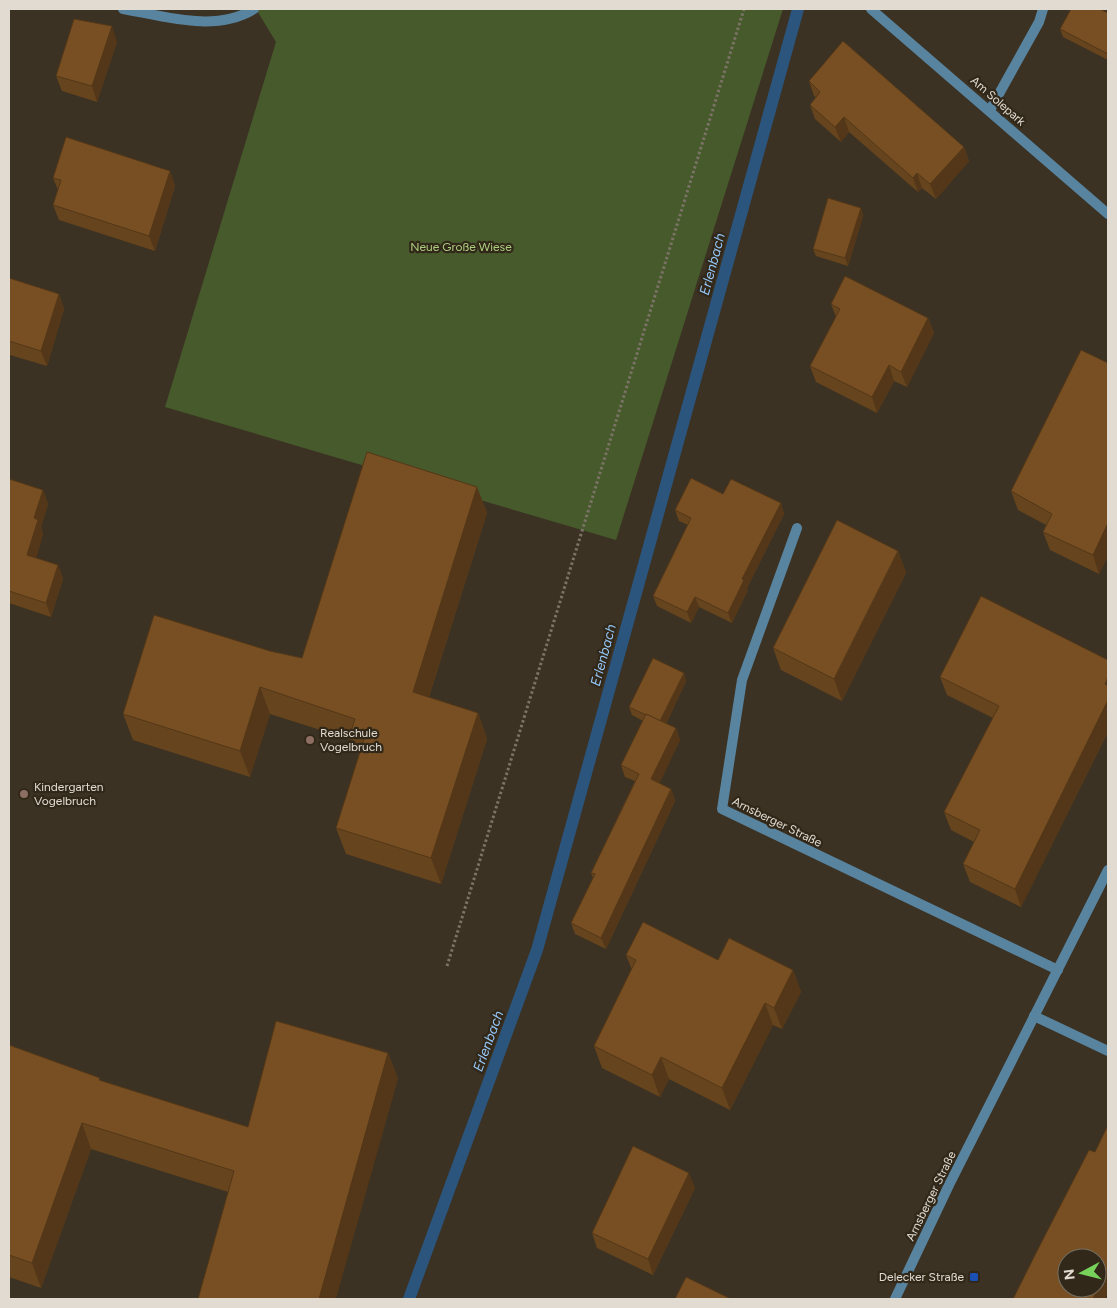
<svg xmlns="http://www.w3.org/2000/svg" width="1117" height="1308" font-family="Figtree,sans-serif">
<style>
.green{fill:#475a2c}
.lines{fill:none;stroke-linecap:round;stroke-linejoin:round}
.stream{stroke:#2c557d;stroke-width:12}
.path{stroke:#7b7366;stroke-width:3;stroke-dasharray:2.5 2.5;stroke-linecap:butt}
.service{stroke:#59849f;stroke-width:10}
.minor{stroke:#59849f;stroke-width:10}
.tertiary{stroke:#59849f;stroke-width:10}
.wall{fill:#66441d}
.shaded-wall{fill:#533718}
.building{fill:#774f22;stroke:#533718;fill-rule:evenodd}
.education-dot{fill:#8d6e63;stroke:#312819;stroke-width:2}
.transit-dot{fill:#1a4fb4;stroke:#312819;stroke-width:2}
.labels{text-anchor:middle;stroke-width:4.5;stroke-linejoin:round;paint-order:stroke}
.street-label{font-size:12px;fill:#e1dbd1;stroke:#312819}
.park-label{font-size:12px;fill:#adce7f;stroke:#312819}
.poi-label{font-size:12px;fill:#e1dbd1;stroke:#312819;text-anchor:start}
.water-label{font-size:14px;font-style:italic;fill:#94c6f8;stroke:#312819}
</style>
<rect width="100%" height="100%" fill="#3b3223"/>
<path class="green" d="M256,9H783L616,540L165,407L276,42Z"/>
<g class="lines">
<path class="stream" d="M409,1299L537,950L798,9"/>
<path class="path" d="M447,966L744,9"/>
<g class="service">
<path d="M797,528L742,680L722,809L1058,970"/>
<path d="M1034,1016L1108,1051"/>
</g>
<g class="minor">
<path d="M123,9C164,16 215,33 254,9"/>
<path d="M871,9L1108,214"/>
<path d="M990,110L1039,22L1043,9"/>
</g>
<path class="tertiary" d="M895,1299L949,1185L1108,870"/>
</g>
<g class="wall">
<path d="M1108,13V60L1063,37L1060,29Z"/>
<path d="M117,42L97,102L62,91L56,76Z"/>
<path d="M809,81L964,147L969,161L936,199L922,188L918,192L849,132L841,142L815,119L810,105L816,97L814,96Z"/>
<path d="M170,171L175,186L155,251L59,220L53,205L58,190L53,178Z"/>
<path d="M861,208L863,216L848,266L816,256L813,249Z"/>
<path d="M9,278L59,294L64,309L47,366L10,355L9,350Z"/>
<path d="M831,304L928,318L934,333L907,387L894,381L877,413L816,382L810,366L836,317Z"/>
<path d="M1108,363V556L1099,574L1050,550L1043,532L1046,525L1018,510L1011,491Z"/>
<path d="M9,479L43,490L48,504L41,527L43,534L36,558L58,565L63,579L51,617L9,603Z"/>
<path d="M477,487L487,513L429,697L478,713L487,739L441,884L346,854L336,828L359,755L355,741L270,714L250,777L133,740L123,714L270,651L302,658Z"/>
<path d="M723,494L781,503L784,514L747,588L748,590L732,623L699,607L691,623L657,606L653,596L688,525L679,521L675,510Z"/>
<path d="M898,551L906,573L842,701L781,670L773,648Z"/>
<path d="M1108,660V732L1021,907L970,882L963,864L974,842L951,830L944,812L993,718L947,695L940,677Z"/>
<path d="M684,673L686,681L666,724L676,728L680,740L659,783L671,789L675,801L606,949L575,934L571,923L593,878L591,873L635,781L625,777L621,765L643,721L632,715L629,707Z"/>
<path d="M626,955L718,960L793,970L801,992L782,1029L773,1025L730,1110L669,1079L660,1097L602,1068L594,1046L632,970Z"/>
<path d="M9,1045L101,1081L248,1127L388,1053L398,1079L228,1192L91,1149L41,1288L9,1277Z"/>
<path d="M695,1188L653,1275L597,1248L592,1233Z"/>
</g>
<g class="shaded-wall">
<path d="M112,26L117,42L97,102L92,86Z"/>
<path d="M844,117L849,132L841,142L835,127Z"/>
<path d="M964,147L969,161L936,199L930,184Z"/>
<path d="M170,171L175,186L155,251L149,236Z"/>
<path d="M917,173L922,188L918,192L913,178Z"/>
<path d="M861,208L863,216L848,266L845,258Z"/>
<path d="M59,294L64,309L47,366L41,351Z"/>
<path d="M928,318L934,333L907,387L901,372Z"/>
<path d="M889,365L894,381L877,413L872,397Z"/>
<path d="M477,487L487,513L422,718L413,692Z"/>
<path d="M43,490L48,504L41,527L43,534L33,570L27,555L34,518Z"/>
<path d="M781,503L784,514L747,588L748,590L732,623L728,613L742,579Z"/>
<path d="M1108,523V556L1099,574L1093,555Z"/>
<path d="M898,551L906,573L842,701L834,679Z"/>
<path d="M58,565L63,579L51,617L46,603Z"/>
<path d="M695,597L699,607L691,623L687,612Z"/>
<path d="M684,673L686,681L663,730L660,722Z"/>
<path d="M1108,677V693L1105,684Z"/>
<path d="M260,687L270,714L250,777L240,751Z"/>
<path d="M1108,700V732L1021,907L1015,889Z"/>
<path d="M478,713L487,739L441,884L431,858Z"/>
<path d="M676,728L680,740L656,791L651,779Z"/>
<path d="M671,789L675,801L606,949L601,938Z"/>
<path d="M793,970L801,992L782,1029L774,1008Z"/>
<path d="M765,1003L773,1025L730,1110L722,1088Z"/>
<path d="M388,1053L398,1079L336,1299H319Z"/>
<path d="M661,1057L669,1079L660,1097L652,1075Z"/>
<path d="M82,1123L91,1149L41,1288L32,1263Z"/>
<path d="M689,1173L695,1188L653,1275L648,1259Z"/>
<path d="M1108,1269V1293L1105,1299H1093Z"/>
</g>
<g class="building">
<path d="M1071,9H1100L1108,13V54L1060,29Z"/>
<path d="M74,19L112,26L92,86L56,76Z"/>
<path d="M843,41L964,147L930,184L917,173L913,178L844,117L835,127L810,105L820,92L809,81Z"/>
<path d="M66,137L170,171L149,236L53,205L61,180L53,178Z"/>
<path d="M828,198L861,208L845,258L813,249Z"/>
<path d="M845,276L928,318L901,372L889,365L872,397L810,366L840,309L831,304Z"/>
<path d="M9,278L59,294L41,351L9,341Z"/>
<path d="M1081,350L1108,363V523L1093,555L1043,532L1052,514L1011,491Z"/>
<path d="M367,452L477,487L413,692L478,713L431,858L336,828L365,736L351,731L355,719L260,687L240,751L123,714L154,615L270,651L302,658Z"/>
<path d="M691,478L723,494L731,479L781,503L742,579L744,580L728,613L695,597L687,612L653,596L691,518L675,510Z"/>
<path d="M9,479L43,490L34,518L38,520L27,555L58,565L46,603L9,591Z"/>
<path d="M837,520L898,551L834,679L773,648Z"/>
<path d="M981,596L1108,660V677L1105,684L1108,686V700L1015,889L963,864L980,830L944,812L999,706L940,677Z"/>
<path d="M653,658L684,673L660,721L646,714V715L629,707Z"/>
<path d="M646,714L676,728L651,779L671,789L601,938L571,923L595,874L591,873L639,774L621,765Z"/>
<path d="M643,922L718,960L729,938L793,970L774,1008L765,1003L722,1088L661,1057L652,1075L594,1046L636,960L626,955Z"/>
<path d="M276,1021L388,1053L319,1299H198L234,1171L82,1123L32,1263L9,1255V1045L100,1078L99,1080L248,1127Z"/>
<path d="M1108,1125V1269L1093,1299H1013L1038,1249L1089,1150L1095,1152ZM1067,1258H1097V1288H1067Z"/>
<path d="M633,1146L689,1173L648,1259L592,1233Z"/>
<path d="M686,1277L731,1299H675Z"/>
</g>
<g class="education-dot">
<circle cx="310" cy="740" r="5"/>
<circle cx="24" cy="794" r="5"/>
</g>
<rect class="transit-dot" x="969" y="1272" width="10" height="10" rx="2.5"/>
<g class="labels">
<g class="street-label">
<text transform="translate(998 101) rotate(41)" y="4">Am Solepark</text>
<text transform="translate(777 822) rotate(26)" y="4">Arnsberger Straße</text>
<text transform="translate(931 1196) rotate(-64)" y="4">Arnsberger Straße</text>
</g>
<g class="park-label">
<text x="461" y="251">Neue Große Wiese</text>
</g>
<g class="poi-label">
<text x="320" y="737">Realschule<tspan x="320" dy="14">Vogelbruch</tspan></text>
<text x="34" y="791">Kindergarten<tspan x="34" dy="14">Vogelbruch</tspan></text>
<text x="964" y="1281" text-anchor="end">Delecker Straße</text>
</g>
<g class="water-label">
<text transform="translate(712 264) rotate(-75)" y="5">Erlenbach</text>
<text transform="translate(603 655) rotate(-75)" y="5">Erlenbach</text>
<text transform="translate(488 1041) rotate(-70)" y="5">Erlenbach</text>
</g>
</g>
<rect width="1117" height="1308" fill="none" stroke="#e1dbd1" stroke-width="20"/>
<g transform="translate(1082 1273) rotate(263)"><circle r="24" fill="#312819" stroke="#777063"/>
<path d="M0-4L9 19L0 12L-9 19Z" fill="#76d25a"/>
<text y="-8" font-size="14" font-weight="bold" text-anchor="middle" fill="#e1dbd1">N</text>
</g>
</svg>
